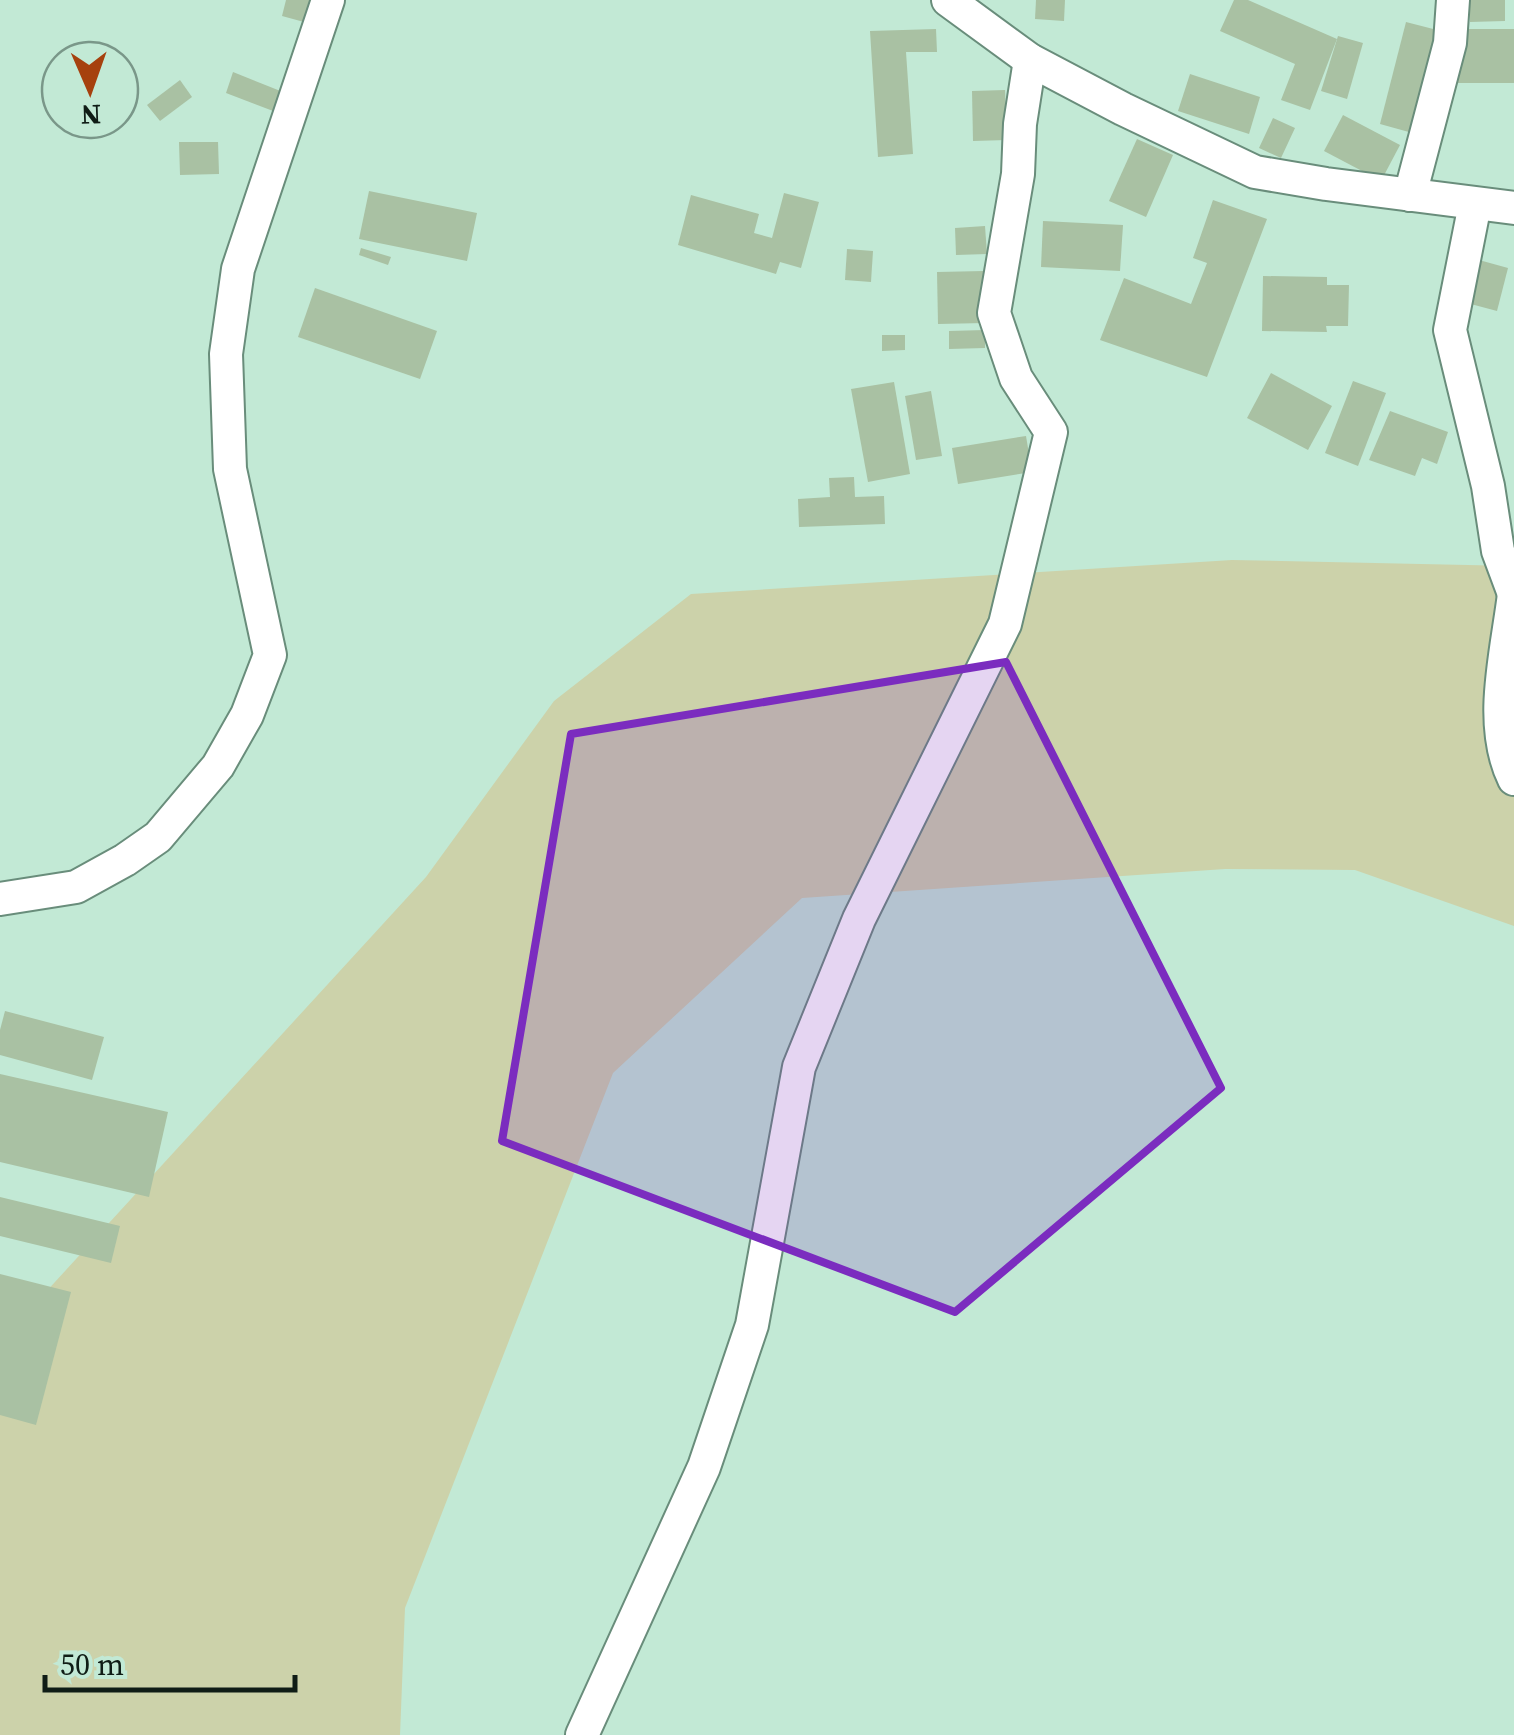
<svg xmlns="http://www.w3.org/2000/svg" width="1514" height="1735" font-family="'Source Serif 4',serif">
<style>
.green{fill:#ccd2aa}
.building{fill:#a9c1a3}
.lines{fill:none;stroke-linecap:round;stroke-linejoin:round}
.street-casing{stroke:#698d7b;stroke-width:36}
.street{stroke:#fff;stroke-width:32}
.marked{fill:#7b2cbf;fill-opacity:0.2;stroke:#7b2cbf;stroke-width:8;stroke-linejoin:round}
</style>
<rect width="100%" height="100%" fill="#c2e9d5"/>
<path class="green" d="M1232,560L1514,566V926L1355,870L1225,869L802,898L613,1073L405,1608L400,1735H0V1342L426,877L554,701L691,594Z"/>
<g class="building">
<path d="M286,0H322L315,25L282,16Z"/>
<path d="M1036,0H1065L1064,21L1035,19Z"/>
<path d="M1234,0H1248L1337,39L1310,110L1281,100L1295,64L1220,31Z"/>
<path d="M1470,0H1505V21L1470,22Z"/>
<path d="M1406,22L1441,31L1416,134L1380,124Z"/>
<path d="M936,29L937,52H906L913,154L878,157L870,31Z"/>
<rect x="1456" y="29" width="58" height="54"/>
<path d="M1338,36L1363,43L1347,99L1321,91Z"/>
<path d="M233,72L288,94L281,114L226,93Z"/>
<path d="M1190,74L1260,97L1249,134L1178,111Z"/>
<path d="M180,80L192,97L160,121L147,105Z"/>
<path d="M1005,90L1007,140L973,141L972,91Z"/>
<path d="M1343,115L1400,145L1381,181L1324,151Z"/>
<path d="M1273,118L1295,128L1281,158L1259,148Z"/>
<path d="M1137,139L1173,155L1146,217L1109,201Z"/>
<path d="M179,142H218L219,174L180,175Z"/>
<path d="M369,191L477,213L467,261L359,239Z"/>
<path d="M784,193L819,202L801,268L780,262L776,274L678,245L691,195L759,214L754,233L772,238Z"/>
<path d="M1213,200L1267,219L1207,377L1100,340L1124,278L1191,304L1207,263L1193,258Z"/>
<path d="M1043,221L1123,225L1120,271L1041,267Z"/>
<path d="M985,226L987,254L956,255L955,228Z"/>
<path d="M361,248L391,257L388,265L359,255Z"/>
<path d="M847,249L873,251L871,282L845,280Z"/>
<path d="M1479,260L1508,268L1497,311L1467,303Z"/>
<path d="M984,271L985,323L938,324L937,272Z"/>
<path d="M1263,276L1327,277V285H1349L1348,326H1326L1327,332L1262,331Z"/>
<path d="M315,288L437,331L420,379L298,337Z"/>
<path d="M985,330V348L949,349V331Z"/>
<path d="M882,335H905V350L882,351Z"/>
<path d="M1271,373L1332,406L1308,450L1247,418Z"/>
<path d="M1353,381L1386,393L1358,466L1325,453Z"/>
<path d="M894,382L910,474L868,482L851,389Z"/>
<path d="M931,391L942,456L916,460L905,396Z"/>
<path d="M1390,411L1448,432L1437,464L1422,458L1415,476L1369,460Z"/>
<path d="M1026,436L1032,472L958,484L952,448Z"/>
<path d="M854,477L855,497L884,496L885,524L799,527L798,499L830,497L829,478Z"/>
<path d="M5,1011L104,1037L92,1080L0,1055V1030Z"/>
<path d="M0,1074L168,1112L149,1197L0,1162Z"/>
<path d="M0,1197L120,1226L111,1263L0,1236Z"/>
<path d="M0,1274L71,1292L36,1425L0,1415Z"/>
</g>
<g class="lines">
<defs>
<g id="street">
<path d="M948,0L1030,60L1123,109L1255,172L1326,184L1514,208"/>
<path d="M1410,195L1450,43L1453,0"/>
<path d="M1475,204L1450,330L1488,486L1498,551L1514,594"/>
<path d="M1514,594C1507,652 1487,724 1514,779"/>
<path d="M0,899L76,887L125,860L158,837L218,766L247,715L270,655L230,469L226,354L238,269L328,0"/>
<path d="M582,1735L704,1467L752,1325L799,1067L859,919L1005,624L1051,432L1016,378L994,313L1018,174L1020,124L1030,60"/>
</g>
</defs>
<use href="#street" class="street-casing"/>
<use href="#street" class="street"/>
</g>
<path class="marked" d="M1006,662L1221,1088L955,1312L502,1141L571,734Z"/>
<g transform="translate(90 90) rotate(178)"><circle r="48" fill="#c2e9d5" stroke="#7a9789" stroke-width="2.5"/>
<path d="M0-8L18 38L0 25L-18 38Z" fill="#a6410e"/>
<text y="-15" font-size="28" font-weight="bold" text-anchor="middle" fill="#0f1d16">N</text>
</g>
<path d="M45 1675v15h250v-15" fill="none" stroke="#0f1d16" stroke-width="5"/>
<text x="60" y="1675" font-size="30" fill="#0f1d16" stroke="#c2e9d5" stroke-width="8" paint-order="stroke">50 m</text>
</svg>
